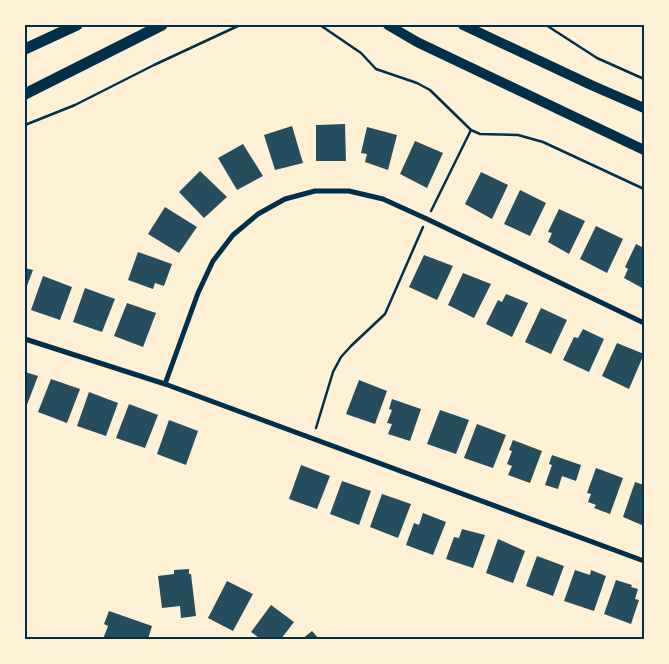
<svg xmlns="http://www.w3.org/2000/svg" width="669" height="664" font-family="Spectral,serif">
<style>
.building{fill:#264d5e}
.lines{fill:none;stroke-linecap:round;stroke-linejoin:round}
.path{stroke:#003049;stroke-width:2.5}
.minor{stroke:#003049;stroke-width:5}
.secondary{stroke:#003049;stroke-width:10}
.primary{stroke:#003049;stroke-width:11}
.neatline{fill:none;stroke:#003049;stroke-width:2}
</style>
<rect width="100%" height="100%" fill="#fdf0d5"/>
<g class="building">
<path d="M345,124L346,161H316V125Z"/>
<path d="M292,126L303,163L275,170L264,135Z"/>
<path d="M367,127L397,135L388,170L365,162L367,154L361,153Z"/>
<path d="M415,141L443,153L427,188L400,174Z"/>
<path d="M243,144L263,176L237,190L218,158Z"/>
<path d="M200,171L227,197L204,218L179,192Z"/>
<path d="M481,172L508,185L492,219L465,204Z"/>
<path d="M520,190L546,203L530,236L504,224Z"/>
<path d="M165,207L197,227L179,253L148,234Z"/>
<path d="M559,209L585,221L569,254L548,242L552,233L548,232Z"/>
<path d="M596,226L623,239L607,273L580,259Z"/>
<path d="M636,244L644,248V289L624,278L628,269L625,267Z"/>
<path d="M138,252L172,264L164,286L155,283L153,289L128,280Z"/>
<path d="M424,255L453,266L437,300L409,287Z"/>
<path d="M25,268L33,270L25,291Z"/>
<path d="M463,273L491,284L474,318L448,305Z"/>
<path d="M43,276L72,287L60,320L31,310Z"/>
<path d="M85,288L115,299L102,332L73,322Z"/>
<path d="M506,294L528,303L512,337L486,324L498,300L502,302Z"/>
<path d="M127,303L156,313L143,347L114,336Z"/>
<path d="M541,308L567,320L551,354L525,342Z"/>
<path d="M583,329L604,339L589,372L563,360L574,337L578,338Z"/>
<path d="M617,343L644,354L629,389L602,376Z"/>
<path d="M25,372L38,376L25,410Z"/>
<path d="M51,379L80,389L67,423L38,412Z"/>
<path d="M359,380L387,391L375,424L346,414Z"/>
<path d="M89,392L118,403L106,436L77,426Z"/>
<path d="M392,399L421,409L410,441L388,434L392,424L387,423L392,410L389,409Z"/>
<path d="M129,404L158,415L145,448L116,438Z"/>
<path d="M440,410L469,420L456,454L427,444Z"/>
<path d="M169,420L198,431L186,465L157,454Z"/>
<path d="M477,424L506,435L493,468L464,458Z"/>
<path d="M513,440L542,451L530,483L508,475L512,466L507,464L512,451L509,450Z"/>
<path d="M552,455L581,465L576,481L562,476L558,489L545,485L552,465L549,464Z"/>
<path d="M301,465L330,476L317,509L289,499Z"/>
<path d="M596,468L623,478L610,514L594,508L596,505L588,502L591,494L587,493Z"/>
<path d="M342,481L371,491L359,525L330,514Z"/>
<path d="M635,482L644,485V526L623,517Z"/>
<path d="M382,494L411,504L398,538L370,527Z"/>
<path d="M423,513L446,522L433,555L406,545L414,523L419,525Z"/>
<path d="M462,529L485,535L473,568L446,559L454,537L459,538Z"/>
<path d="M498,539L525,551L513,583L486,573Z"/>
<path d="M537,556L564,566L553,596L526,586Z"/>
<path d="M189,569V574H191L196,616L181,618L180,606L162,608L158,576L174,574V570Z"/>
<path d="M575,570L590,575L591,570L606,576L594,611L564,601Z"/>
<path d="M616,580L632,585L631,587L638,589L635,599L639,600L631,624L604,614Z"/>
<path d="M227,581L253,594L233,631L208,618Z"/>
<path d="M271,605L294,622L281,639H257L258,637L251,632Z"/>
<path d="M109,611L152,626L148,639H103L108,626L104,624Z"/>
<path d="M312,631L319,639H302Z"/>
</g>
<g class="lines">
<g class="path">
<path d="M320,25L361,53L376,69L417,83L430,90L471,130L480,134L518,135L543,142L644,189"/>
<path d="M546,25L597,58L644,79"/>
<path d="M25,125L75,105L154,65L240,25"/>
<path d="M431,211L471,130"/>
<path d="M316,428L333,372L341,357L351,346L385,314L423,227"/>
</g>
<g class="minor">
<path d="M25,339L165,384L644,561"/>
<path d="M165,384L198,293L213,261L233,235L258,214L285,199L315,191H349L383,199L427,219L644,323"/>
</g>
<g class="secondary">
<path d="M388,25L417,42L644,150"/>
<path d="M463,25L591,85L644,108"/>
</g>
<g class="primary">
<path d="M25,49L77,25"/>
<path d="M25,94L162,25"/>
</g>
</g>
<rect width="669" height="664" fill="none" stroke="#fdf0d5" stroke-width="52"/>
<rect x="26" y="26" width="617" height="612" class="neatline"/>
</svg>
